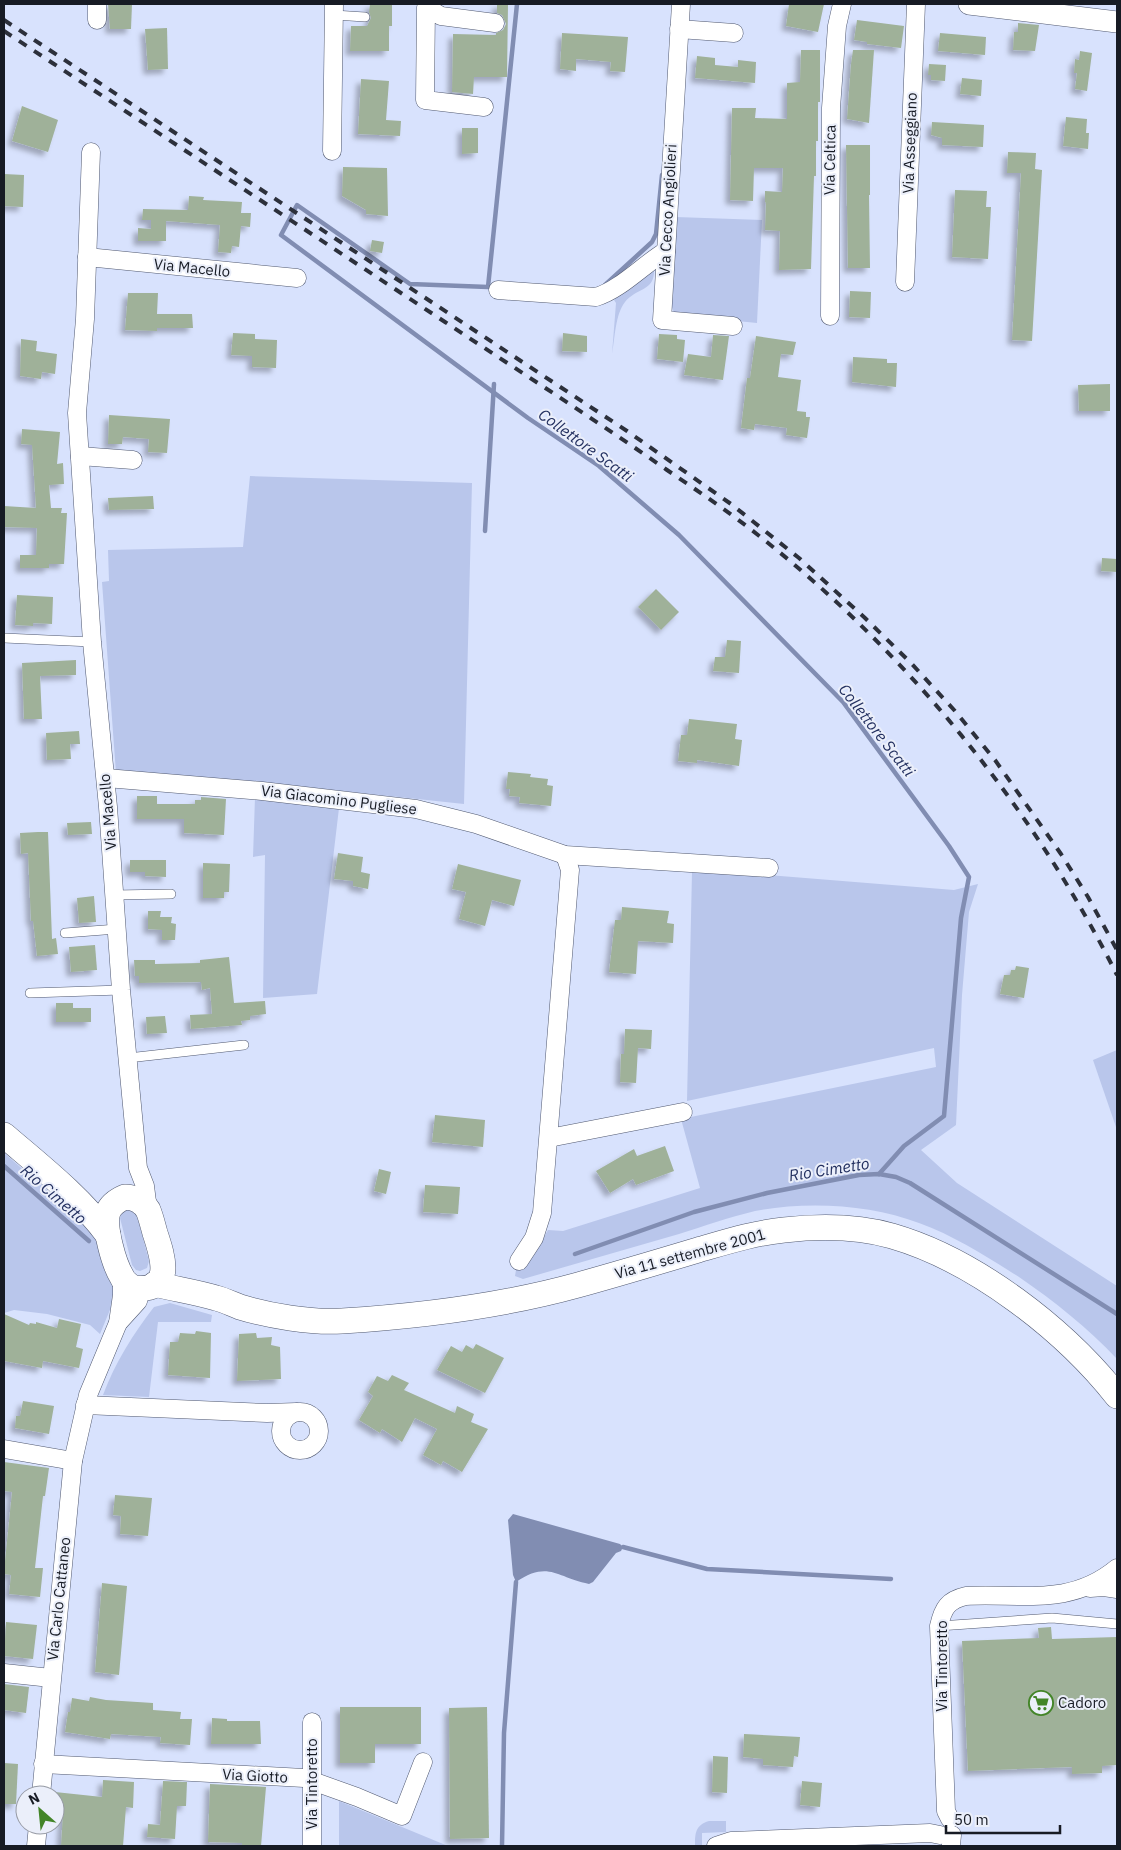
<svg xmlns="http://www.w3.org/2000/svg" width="1121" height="1850" font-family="'IBM Plex Sans',sans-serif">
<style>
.green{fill:#b9c6eb}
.water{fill:#818db2}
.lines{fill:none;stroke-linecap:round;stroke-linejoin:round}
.stream{stroke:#818db2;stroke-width:4.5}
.building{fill:#9fb199;filter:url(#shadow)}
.service-casing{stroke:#515970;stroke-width:10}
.minor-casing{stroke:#515970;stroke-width:19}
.tertiary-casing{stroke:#515970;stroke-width:22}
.secondary-casing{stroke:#515970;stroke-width:26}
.service{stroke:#fff;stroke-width:9}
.minor{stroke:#fff;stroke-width:18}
.tertiary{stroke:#fff;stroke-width:21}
.secondary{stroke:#fff;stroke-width:25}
.rail{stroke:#2c303b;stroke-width:4;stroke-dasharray:9 9;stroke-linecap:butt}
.labels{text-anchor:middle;stroke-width:4;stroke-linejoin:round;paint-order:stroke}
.street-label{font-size:15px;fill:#171b24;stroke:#ebeffa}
.poi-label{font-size:15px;fill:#171b24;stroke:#ebeffa;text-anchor:start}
.water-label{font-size:16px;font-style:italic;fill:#243161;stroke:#ebeffa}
</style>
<defs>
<filter id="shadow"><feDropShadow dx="-4.5" dy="4.5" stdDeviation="2.5" flood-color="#0004"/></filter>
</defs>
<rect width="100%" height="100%" fill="#d8e2fd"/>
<g class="green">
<path d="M676,217L762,220L757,323L678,315L674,313L671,304Z"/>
<path d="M648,270H654C655,291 636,288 625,302C615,315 615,338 612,354L616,303L614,300Z"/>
<path d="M250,476L472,483L464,804L268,783L116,773L102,582L109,581L108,550L243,547Z"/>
<path d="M255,797L339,808L317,994L263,998L265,855L253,857Z"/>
<path d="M692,872L768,875L954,890L978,884L969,912L962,995L956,1125L921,1150L957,1183L1117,1286V1359C1088,1328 1054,1301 1019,1277C987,1257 955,1236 919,1223C870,1204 806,1201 755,1211C730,1217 704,1226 679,1234C627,1249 575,1264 523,1279L515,1276L516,1270L534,1254L548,1230L563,1231L700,1188L681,1119L936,1067L934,1048L687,1101Z"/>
<path d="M1117,1050V1130L1093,1060Z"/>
<path d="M4,1153L99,1235L115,1291L114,1300L100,1334L90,1325L47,1314L14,1310L4,1313Z"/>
<path d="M129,1209L137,1215L149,1261L147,1268L140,1271L136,1270L132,1265L120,1218L122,1212Z"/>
<path d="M170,1303L212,1315L211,1322H158L149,1397L103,1395C115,1363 133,1334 154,1307Z"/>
<path d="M339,1801L448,1846H339Z"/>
<path d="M709,1821H726V1832L702,1833V1846H695C695,1834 695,1825 709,1821Z"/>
</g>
<path class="water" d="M513,1514L620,1544L623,1547L621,1551L616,1553L593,1582L589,1584C557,1578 549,1560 516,1582L513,1575L508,1520Z"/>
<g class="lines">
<g class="stream">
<path d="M517,4L488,287L410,284L297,205L281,235L528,418L599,466L679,535L843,702L949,846L969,877L961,918L944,1116L904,1146L879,1174"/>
<path d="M605,285L652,242L656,234L662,175"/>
<path d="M485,531L494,384"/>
<path d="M4,1166L89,1241"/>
<path d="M575,1254L694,1212L767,1193L859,1175L879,1174L896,1177L910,1183L1117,1314"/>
<path d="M623,1547L707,1569L891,1579"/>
<path d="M502,1846L504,1733L516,1582"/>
</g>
</g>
<g class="building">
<path d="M108,4H132L131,29H110Z"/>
<path d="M370,4H392V26H389V51H350L351,26H367L371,18L369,12Z"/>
<path d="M497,4H508L507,77H474L473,94L452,92L453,34L496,35V33L503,30L506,24L502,15L497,13Z"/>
<path d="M789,4H824L818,32L786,26Z"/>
<path d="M857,20L904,26L901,48L867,44V42L854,40Z"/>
<path d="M1018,23L1039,25L1035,51L1013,50L1014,32H1018Z"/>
<path d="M167,28L168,69L148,70L145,29Z"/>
<path d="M562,33L628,37L625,72L610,71L611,62L576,59V71L560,69Z"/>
<path d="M940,33L986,37L985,55L938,51Z"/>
<path d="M801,50H820V102H818V141H816V176H814L811,269L779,270L780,231L765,230L766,203L765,202V191L782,192L783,168H754L753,201L730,200L732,108H756L755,118L787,119V83L800,82Z"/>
<path d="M853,50H874L869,123L847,119L851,64Z"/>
<path d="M1080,51L1092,53L1087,91L1075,89L1077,73H1074L1075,59L1079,60Z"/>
<path d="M697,56L715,58V65L738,67V60L756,62L755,83L695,78Z"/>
<path d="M929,64L946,65L945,81L931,80V75H928Z"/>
<path d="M962,78L982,80L981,96L960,94Z"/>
<path d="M361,79L389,81L386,120L401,121L400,136L358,134Z"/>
<path d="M22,106L58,120L48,152L12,141Z"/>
<path d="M1066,117L1087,119L1086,133H1089L1088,149L1063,146Z"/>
<path d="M932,122L984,125L983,147L942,145V138L931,135Z"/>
<path d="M462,128H478V153L462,154Z"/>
<path d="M846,145H870V195H869L870,268H848Z"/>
<path d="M1008,152L1036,153L1035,169L1042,170L1032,341L1012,340L1021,173H1007Z"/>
<path d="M343,167L387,168L388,216L366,214V210L342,196Z"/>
<path d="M4,174L24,175L23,207L4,206Z"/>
<path d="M955,190L987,191L986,207H991L988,259L952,257Z"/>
<path d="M189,196L204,197L203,200L242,202L241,213H251L250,227L241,226L239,247L232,246L231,253L218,252L220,225L166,221V241H138V228L151,229V220H142L143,209L188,210Z"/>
<path d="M372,240L384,242L382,253L370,251Z"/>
<path d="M850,291L871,292L870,318L849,317Z"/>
<path d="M128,293H158L157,314H192L193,328H157V331L125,330Z"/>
<path d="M233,333L255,334V339L277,340L276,368L252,367V356L231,355Z"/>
<path d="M563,333L587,336V352L562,351Z"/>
<path d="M659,334L677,335V339L685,340L683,362L657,359Z"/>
<path d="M713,335L729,336L723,380L684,375L688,354L711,357Z"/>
<path d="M756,336L796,342L793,355L781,354L778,377L801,380L797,411L806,412V417H810L807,438L786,435L787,428L755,424L754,430L741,428L747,378H750Z"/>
<path d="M21,339L37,341L36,351L57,354L55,374L42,372L41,379L20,376Z"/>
<path d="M853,357L887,359V363H897L896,387L852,382Z"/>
<path d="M1110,384V411H1079L1078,385Z"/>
<path d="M109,415L170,419L167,453L148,452L149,439L123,437L122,444H108Z"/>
<path d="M22,429L60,432L57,464L63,463L64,484L49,485L51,508H62L61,513H67L64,564H49V568H20V555H36L37,528L4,527V506L36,508L32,445L21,444Z"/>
<path d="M153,496L154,509L109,510L108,498Z"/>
<path d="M1102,558L1117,559V572L1101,571Z"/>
<path d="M656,589L679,612L661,630L638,607Z"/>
<path d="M17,595L53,597L52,624L33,623V626L15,625Z"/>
<path d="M727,640L741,641L739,673L713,671L715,657H725Z"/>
<path d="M76,660V675L40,676L42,719H24L22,663Z"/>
<path d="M689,719L737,724L735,739L742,740L739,766L697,760V763L678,761L681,735H687Z"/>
<path d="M79,731L80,744H70L71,759L47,760L46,733Z"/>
<path d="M508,772L531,774L530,777L548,779L547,785L553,786L551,806L519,803L520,797L509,796L510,789H506Z"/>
<path d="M137,796H157V804H195V800H201V797L226,799L224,835L184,833V819H137Z"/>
<path d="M91,822L92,834L68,835L67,823Z"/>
<path d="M38,832H48L52,939L56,938L58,954L37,956L33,921H31L28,853L21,854L20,833Z"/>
<path d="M338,853L363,857L361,872L370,874L368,889L353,886V881L334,879Z"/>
<path d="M130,860H166V877L145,876V872H130Z"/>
<path d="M203,863L230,864L229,892H224V898H203Z"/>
<path d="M458,864L521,880L514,906L492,900L485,926L459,919L466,892L452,889Z"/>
<path d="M94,896L96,922L79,923L77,898Z"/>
<path d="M622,907L669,911L667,923L674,924L673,943L638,941L636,974L609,972L615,920H621Z"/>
<path d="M148,911H161L160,917H172L171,923L176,924L175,940H162V930L148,929Z"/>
<path d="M95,945L97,970L71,972L69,947Z"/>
<path d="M229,957L234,1003L265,1001L266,1014L250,1016V1020L241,1021L242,1025L191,1029L190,1015L212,1014L210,988L202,990L201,982L139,983V976H135L134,960H155V964L200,963V960Z"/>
<path d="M1016,966L1029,968L1024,998L1000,994L1004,975H1010L1011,970H1015Z"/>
<path d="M56,1003H73V1008H91V1022H56Z"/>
<path d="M165,1016L167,1033L147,1034L146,1017Z"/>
<path d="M625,1029L652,1030L651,1049L638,1048L636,1083L620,1082L621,1054H624Z"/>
<path d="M435,1115L485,1120L483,1147L432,1142Z"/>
<path d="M665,1146L674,1171L636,1185L633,1179L610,1193L596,1171L634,1149L637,1156Z"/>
<path d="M379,1169L391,1172L386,1194L374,1191Z"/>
<path d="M425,1185L460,1187L458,1214L423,1212Z"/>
<path d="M4,1314L29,1325L30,1323L36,1324V1322L57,1328L59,1319L81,1324L76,1347L83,1349L79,1368L43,1361L42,1368L4,1361Z"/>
<path d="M196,1331L211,1333L210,1378L168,1375L170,1342H178L180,1333L195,1334Z"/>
<path d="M256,1333L257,1338L272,1337L271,1345L280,1347L281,1379L237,1381L239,1334Z"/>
<path d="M476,1344L504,1358L485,1393L437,1370L451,1346L462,1352L466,1345L473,1349Z"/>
<path d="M392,1375L409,1383L404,1390L455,1413L457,1406L474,1414L471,1422L488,1429L462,1472L443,1461L441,1465L423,1455L437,1429L415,1418L402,1442L382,1429L380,1433L359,1420L373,1396L368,1392L377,1376L388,1381Z"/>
<path d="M23,1401L54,1406L49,1434L15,1428L16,1416H20Z"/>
<path d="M4,1462L49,1468L45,1496H43L35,1568H43L40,1597L9,1594L11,1575L4,1574V1571L12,1492L4,1491Z"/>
<path d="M115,1495L152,1498L148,1536L120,1534L121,1516L113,1515Z"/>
<path d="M102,1583L127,1586L119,1675L95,1672Z"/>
<path d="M6,1622L37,1625L33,1659L4,1656Z"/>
<path d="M1051,1627L1052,1639L1117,1637V1765L1102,1766V1773L1072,1774V1767L968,1771L962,1641L1039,1638L1038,1628Z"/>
<path d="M4,1684L29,1687L26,1713L4,1710Z"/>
<path d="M90,1697L106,1700L153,1703V1710L181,1712L180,1719H192L190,1745L160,1743L161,1737L111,1734L110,1739L65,1732L68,1712H70L72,1698L89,1701Z"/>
<path d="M340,1707H421V1744H375V1763H340Z"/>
<path d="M487,1707L489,1838L450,1839L449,1708Z"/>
<path d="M212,1718L227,1719V1721H260L261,1744H211Z"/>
<path d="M744,1734L800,1737L798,1757L794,1756L793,1767L763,1765V1759L743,1757Z"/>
<path d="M713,1756L728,1757L727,1793L712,1792Z"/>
<path d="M4,1763L18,1764L16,1804H4Z"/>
<path d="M103,1780L134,1782L133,1808L126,1807L123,1846H61L63,1813L55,1812V1792L102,1797Z"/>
<path d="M163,1781L187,1782L186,1806H177L175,1839L147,1837L148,1824L160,1825Z"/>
<path d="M802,1781L822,1783L820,1807L800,1805Z"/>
<path d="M210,1784L266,1787L261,1846H242V1843L208,1842Z"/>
</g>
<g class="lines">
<defs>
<g id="service">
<path d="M334,15L365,17"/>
<path d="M4,638L92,642"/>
<path d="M114,895L171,894"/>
<path d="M65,933L117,929"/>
<path d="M30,993L121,990"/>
<path d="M128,1058L244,1045"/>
<path d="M939,1626L1052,1618L1117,1624"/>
</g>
<g id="minor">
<path d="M681,4L662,320L733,326"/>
<path d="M97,20V4"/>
<path d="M679,29L734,33"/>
<path d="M484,107L425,100L426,7L441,16L495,23"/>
<path d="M332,151L334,4"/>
<path d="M91,152L85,319L77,413L92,642L108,807L121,990L138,1168L145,1186L148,1210"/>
<path d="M87,257L297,278"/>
<path d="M905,282L916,4"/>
<path d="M498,290L596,297C620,290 644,264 666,251"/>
<path d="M830,316L831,108L837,26L842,4"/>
<path d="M80,456L133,460"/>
<path d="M106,778L262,791L416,809L476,824L565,855L769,868"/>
<path d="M549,1138L683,1112"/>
<path d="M519,1261L534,1238L542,1213L570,870L565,855"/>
<path d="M118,1323L138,1301L141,1289"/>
<path d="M85,1405L267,1413L297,1412"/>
<circle cx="300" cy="1431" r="19"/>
<path d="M4,1449L73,1461"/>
<path d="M1090,1588L1104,1587L1117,1589"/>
<path d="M4,1673L51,1678"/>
<path d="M43,1764L304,1778L357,1797L402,1816L423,1762"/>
<path d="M41,1795L73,1461L88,1395L118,1323L122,1295V1278"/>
<path d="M950,1819L946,1811L939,1626C943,1608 948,1600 966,1596C1021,1593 1070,1607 1117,1568"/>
<path d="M951,1845L952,1835"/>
<path d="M36,1846L38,1825"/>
<path d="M312,1846V1722"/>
<path d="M716,1846L731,1841L930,1833L940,1835"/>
</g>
<path id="tertiary" d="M969,4L1117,22"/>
<g id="secondary">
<path d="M4,1135C40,1166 79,1196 108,1235"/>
<path d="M125,1197C134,1197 143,1202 148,1210C151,1217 153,1226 155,1233C163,1257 175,1293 133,1288C129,1285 124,1282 122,1277C114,1264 103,1226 108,1212C111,1204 118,1200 125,1197Z"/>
<path d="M155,1284C175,1289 196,1292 216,1298C224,1300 232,1304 240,1307C269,1316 312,1323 342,1321C422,1316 502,1306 578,1285C618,1274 658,1262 698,1250C726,1242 754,1233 784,1230C820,1226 857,1226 892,1236C975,1260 1064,1329 1117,1396"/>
</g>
</defs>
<use href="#service" class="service-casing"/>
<use href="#minor" class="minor-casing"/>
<use href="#tertiary" class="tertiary-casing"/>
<use href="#secondary" class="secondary-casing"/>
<use href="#service" class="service"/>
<use href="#minor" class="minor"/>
<use href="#tertiary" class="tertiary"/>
<use href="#secondary" class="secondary"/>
<g class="rail">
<path d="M4,20L627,431L731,504L799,558L865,618L911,663L955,711L995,760L1061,854L1088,897L1117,950"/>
<path d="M4,31C151,128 298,225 445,322C519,371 594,419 667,470C698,491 729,512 758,535C907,652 1032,806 1117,975"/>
</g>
</g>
<defs>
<symbol id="supermarket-ring" viewBox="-11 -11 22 22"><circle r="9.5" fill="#ebeffa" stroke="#438528" stroke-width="1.5"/><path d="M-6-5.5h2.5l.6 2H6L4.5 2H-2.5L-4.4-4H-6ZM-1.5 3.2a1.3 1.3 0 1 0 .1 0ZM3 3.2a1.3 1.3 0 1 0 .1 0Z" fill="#438528"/></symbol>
</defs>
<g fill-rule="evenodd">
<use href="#supermarket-ring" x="1027" y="1689" width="28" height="28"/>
</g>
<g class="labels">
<g class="street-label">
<text transform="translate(910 143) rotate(-88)" y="5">Via Asseggiano</text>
<text transform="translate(830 160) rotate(-89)" y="5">Via Celtica</text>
<text transform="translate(668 210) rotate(-87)" y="5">Via Cecco Angiolieri</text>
<text transform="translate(192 268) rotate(6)" y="5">Via Macello</text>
<text transform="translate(339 800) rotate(7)" y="5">Via Giacomino Pugliese</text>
<text transform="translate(108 812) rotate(-95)" y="5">Via Macello</text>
<text transform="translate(690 1254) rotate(-15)" y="5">Via 11 settembre 2001</text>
<text transform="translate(59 1599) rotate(-84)" y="5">Via Carlo Cattaneo</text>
<text transform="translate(942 1666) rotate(-90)" y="5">Via Tintoretto</text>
<text transform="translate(255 1776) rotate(3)" y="5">Via Giotto</text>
<text transform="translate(312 1784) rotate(-90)" y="5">Via Tintoretto</text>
</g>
<g class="poi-label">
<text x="1058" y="1708">Cadoro</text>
</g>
<g class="water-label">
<text transform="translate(586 445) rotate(36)" y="6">Collettore Scatti</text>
<text transform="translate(877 730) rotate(52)" y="6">Collettore Scatti</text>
<text transform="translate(829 1169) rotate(-9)" y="6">Rio Cimetto</text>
<text transform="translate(54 1194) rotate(41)" y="6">Rio Cimetto</text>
</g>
</g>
<rect width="1121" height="1850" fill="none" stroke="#171b24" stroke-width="10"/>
<g transform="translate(40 1810) rotate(333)"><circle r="24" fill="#ebeffa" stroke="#969aa4"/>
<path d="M0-4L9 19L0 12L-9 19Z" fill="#438528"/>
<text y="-8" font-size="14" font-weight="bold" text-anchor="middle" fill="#171b24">N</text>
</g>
<path d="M946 1825v8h114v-8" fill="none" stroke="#171b24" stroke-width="2.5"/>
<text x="954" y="1825" font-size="15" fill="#171b24" stroke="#ebeffa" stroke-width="4" paint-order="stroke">50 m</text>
</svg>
